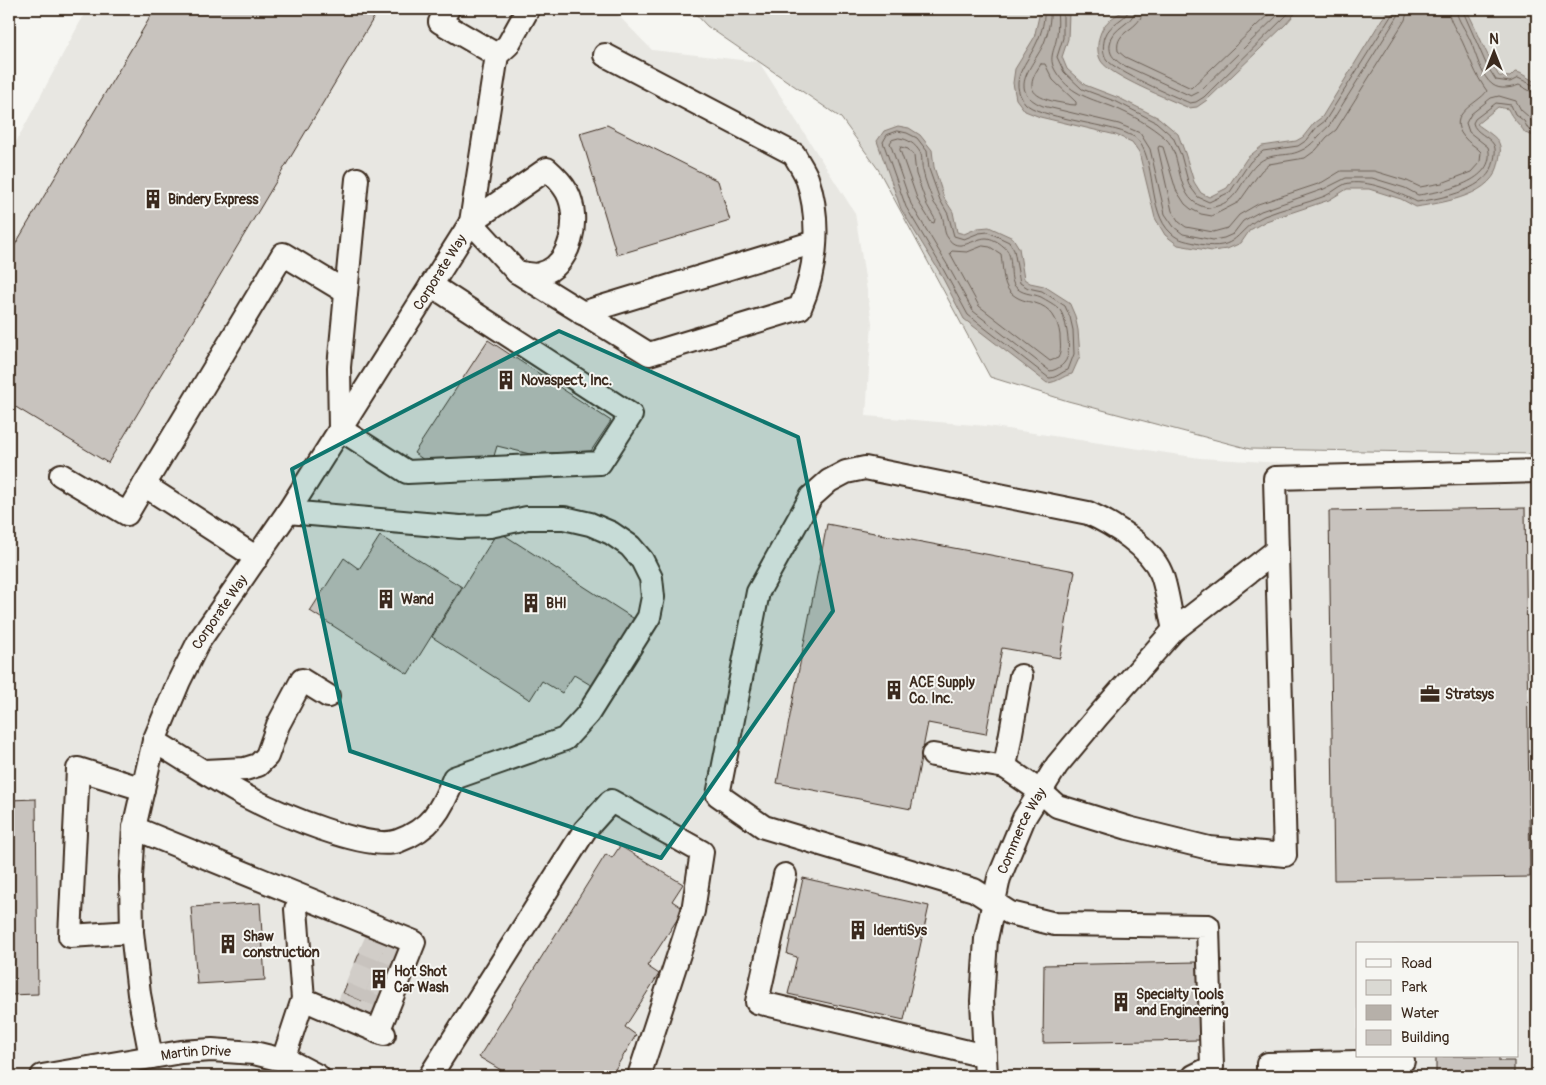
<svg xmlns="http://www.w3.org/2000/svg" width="1546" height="1085" font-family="Pangolin,sans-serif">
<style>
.built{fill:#e8e7e2;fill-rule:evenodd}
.green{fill:#dad9d3;stroke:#8a8278}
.water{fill:#b6b0a9;stroke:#857a71}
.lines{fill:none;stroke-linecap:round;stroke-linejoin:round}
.shore{stroke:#6c6056;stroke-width:1}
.building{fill:#c8c3be;stroke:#3b2a1e}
.minor-tunnel{stroke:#d1cdc8;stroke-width:22;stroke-dasharray:22 11;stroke-linecap:butt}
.minor-casing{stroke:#3b2a1e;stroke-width:26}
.minor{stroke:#f6f6f2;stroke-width:22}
.marked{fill:#0f766e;fill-opacity:0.2;stroke:#0f766e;stroke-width:4;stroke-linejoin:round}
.labels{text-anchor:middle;stroke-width:4;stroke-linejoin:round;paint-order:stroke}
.poi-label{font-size:14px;font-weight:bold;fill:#3b2a1e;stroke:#f6f6f2;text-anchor:start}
.street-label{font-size:14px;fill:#3b2a1e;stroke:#f6f6f2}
</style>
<rect width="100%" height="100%" fill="#f6f6f2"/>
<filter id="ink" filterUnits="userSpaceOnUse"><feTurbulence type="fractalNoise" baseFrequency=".02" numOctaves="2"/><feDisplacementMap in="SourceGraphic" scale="10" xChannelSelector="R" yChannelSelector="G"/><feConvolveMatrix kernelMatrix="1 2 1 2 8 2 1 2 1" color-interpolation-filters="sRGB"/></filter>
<g filter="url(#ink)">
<path class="built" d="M87,9H612L652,50L759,62L855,213L872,323L866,416L987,426L1200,458L1537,478V1076H9V155ZM1357,944H1517V1056H1357Z"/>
<path class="green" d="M691,9H1537V454L1250,449L1068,401L990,377L878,169L841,118L707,26Z"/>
<g class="water">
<path d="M1039,9H1068L1069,13L1068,39L1062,57L1067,69L1085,85L1119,98L1159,118L1178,134L1185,153L1194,182L1201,193L1209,197L1227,188L1247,158L1262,146L1296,141L1303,137L1314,123L1322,117L1382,19L1390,9H1466C1478,31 1486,55 1499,76L1510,77L1515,72L1520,73L1537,83V137L1525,133C1520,124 1512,119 1508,109L1498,107L1477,124C1483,129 1494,135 1498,141C1502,148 1500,154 1499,161C1494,196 1445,202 1416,207L1401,199L1369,189H1347L1329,200L1266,221L1250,230L1241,243L1227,249L1212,251L1178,245L1165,235L1155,218L1139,152L1132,142L1116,135L1040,117L1025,111L1016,99L1013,83L1015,69L1034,38L1039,16Z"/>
<path d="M1127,9H1299L1286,24L1207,100L1197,107L1189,108C1171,100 1110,76 1101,61C1095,51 1098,34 1105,25C1110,18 1120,13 1127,9Z"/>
<path d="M898,126L909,128L920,135L932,150L934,167L944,198L953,212L957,232L964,234L978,228L989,227L1013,238L1019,248L1024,279L1030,283L1044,286L1069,302L1075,316L1078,330L1080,356L1072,374C1062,376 1059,382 1047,383L964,319L939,271L901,209L877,141L884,131Z"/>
</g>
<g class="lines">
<g class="shore">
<path d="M1044,9C1045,19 1042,32 1037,42C1028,63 1007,80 1025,103C1037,117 1104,124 1126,133C1129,135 1134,136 1136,138C1157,158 1147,212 1171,233C1179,241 1188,241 1199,244C1240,252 1234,230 1264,216C1284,208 1305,204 1325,196C1332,193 1338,187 1345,184C1366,178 1399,193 1417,202C1442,198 1490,190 1494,160C1495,155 1496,150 1494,145C1489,136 1475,133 1473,123L1475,119L1496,103L1511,105L1515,114L1524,121L1528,129L1537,132"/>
<path d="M1050,9C1051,20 1048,33 1044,43C1034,66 1005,90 1043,106L1119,124L1140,133L1150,149L1165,214L1174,227L1183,234L1213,240L1224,238L1233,234L1243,221L1261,211L1324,189L1346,178H1372L1405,188L1418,195C1441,192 1498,182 1488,147L1469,132L1466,123L1471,114L1491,98L1499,96L1516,101L1521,110L1529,117L1533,123L1537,125"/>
<path d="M1057,9C1058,17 1058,27 1057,35C1055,52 1046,58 1058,75C1072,95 1092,99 1113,107C1132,115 1150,125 1165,138C1185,155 1172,203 1209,208C1240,203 1239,181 1257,164C1272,151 1285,158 1300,151C1313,146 1319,134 1329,126L1398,16L1400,9"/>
<path d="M1063,9V38L1057,57L1064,72L1082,89L1117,102L1156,122L1173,137L1181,155L1189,185L1198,197L1209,202L1230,192L1250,162L1263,151L1298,146L1307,140L1317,127L1325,121L1393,13L1394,9"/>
<path d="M1129,9C1128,19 1110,22 1105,37C1103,44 1102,54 1107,60C1117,72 1173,96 1190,103L1196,102L1204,97L1293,9"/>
<path d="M1135,9C1134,25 1112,26 1110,44C1109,54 1113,58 1121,64L1191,96L1199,92L1284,9"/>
<path d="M1143,9C1142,31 1114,29 1118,51L1125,57L1191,88L1274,9"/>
<path d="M1408,9L1405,20L1336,130L1327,137L1316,150L1305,158L1269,164L1261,171L1239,202L1212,216L1201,214L1191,209L1185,204L1176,190L1163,147L1159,146L1158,148L1172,211L1179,222L1186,227L1213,232L1228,228L1239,215L1258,204L1321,183L1341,171H1374L1407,181L1420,187L1442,183L1471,172L1480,162L1481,152C1476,146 1468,143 1464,137C1445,114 1478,104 1487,91C1475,75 1470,58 1462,41C1457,31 1449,21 1448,9"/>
<path d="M1456,9C1457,20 1466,30 1470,40C1476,53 1481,77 1493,85C1500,90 1511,88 1519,85L1532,92L1537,93"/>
<path d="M1462,9L1487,66L1496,80L1510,82L1518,78L1537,87"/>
<path d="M1041,64H1045L1053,80L1076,102V105C1069,105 1063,103 1056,102C1030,96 1025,87 1041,64Z"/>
<path d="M898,131L907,133L917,138L927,151L929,169L940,200L948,214L954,236L964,239L979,233L988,232L1009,242L1014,250L1020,283L1028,288L1042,291L1065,306L1070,317L1073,330L1074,354L1068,370C1061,372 1057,378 1049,378L968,315L943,269L906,207L883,142L887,135Z"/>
<path d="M899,138C908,139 915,144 920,152C923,157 921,165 923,171C925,181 930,193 934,203C937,207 940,211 942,216C945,223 943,232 948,238C958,254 974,238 986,238C991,238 999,242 1003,246C1015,254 1008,274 1014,285C1021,295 1032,293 1041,297C1046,300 1056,305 1060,310C1066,318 1070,344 1068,354C1067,363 1058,370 1050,371L973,311L948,266L911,204L890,143L892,140Z"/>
<path d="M901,147L908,149L914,156L916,174L927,205L935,219L934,223L931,222L918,201L900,150Z"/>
<path d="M983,246L990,247L1001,254C1003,266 1002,283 1010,292C1018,300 1026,301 1035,303C1051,307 1058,320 1060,335C1060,343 1062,351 1058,358L1050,361L979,306L950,253L952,251L967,252Z"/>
</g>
</g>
<g class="building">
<path d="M155,9H379L108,463L9,403V255Z"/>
<path d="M607,125L718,181L730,221L617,255L580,133Z"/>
<path d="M488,340L611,421L591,451L530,454L497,446L494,456L424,460L414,453Z"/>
<path d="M1525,508L1530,877L1334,880L1329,511Z"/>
<path d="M827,524L1075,571L1060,658L1002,648L986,734L928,723L911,809L777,783Z"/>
<path d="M498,531L636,620L594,687L574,675L562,693L542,681L530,700L432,637Z"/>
<path d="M380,536L462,587L408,674L310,611L344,558L359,569Z"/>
<path d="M36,799L38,994L9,995V800Z"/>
<path d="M620,846L683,884L672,901L684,909L647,966L659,974L625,1027L636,1035L611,1076H511L479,1057L606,854L612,858Z"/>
<path d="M803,878L929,906L904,1020L788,994L797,957L787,954Z"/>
<path d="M260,903L265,980L197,984L191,907Z"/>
<path d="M363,944L415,965L394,1015L343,993Z"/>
<path d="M1197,962L1200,1040L1043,1043L1044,965Z"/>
<path d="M1436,1056H1499V1061H1514V1076H1436Z"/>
</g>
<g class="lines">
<g class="minor-tunnel">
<path d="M343,1017L381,927"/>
<path d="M364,1025L401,935"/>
</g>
<defs>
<g id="minor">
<path d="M448,9L440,22L497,55"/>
<path d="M357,179L339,367L340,429L407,472L600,463L631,415L431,285"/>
<path d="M471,222L517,272L649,354L800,308C817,269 821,219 807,178C804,170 798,162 794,154L605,55"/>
<path d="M471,222L497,55L508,45L528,9"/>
<path d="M582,313L815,242"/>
<path d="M61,475L127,514L144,485"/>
<path d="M257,558L144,485L283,254L346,292"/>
<path d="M1174,630C1170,614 1167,587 1161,573C1150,547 1113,524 1088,513L865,468L846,472L829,481L811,497L758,592L718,795L764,827L974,890L1010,913L1055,924L1208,926L1212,1067L1194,1076"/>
<path d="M154,741C185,759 218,782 249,798C278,813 369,852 398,841C431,829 442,809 454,778L565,739L588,714L649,617L653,597L651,578L642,560L630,546L611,533L590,524L564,518H527L490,526L460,527L288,512"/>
<path d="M933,755L1005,767L1041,792L1057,806L1128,828L1209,848L1285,855L1275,478L1537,471"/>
<path d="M1005,767L1021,676"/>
<path d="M205,771L245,769L258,765L267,756L278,725L302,680L328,696"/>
<path d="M134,828L414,942L378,1032"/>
<path d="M785,875L757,1002L985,1056"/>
<path d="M132,932L70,936L78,769L143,789"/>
<path d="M303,999L384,1034"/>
<path id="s1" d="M151,1057L139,994L132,932L131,877L134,828L154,741L179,681L199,641L288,512L471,222L547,169C555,176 562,183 567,192C581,218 571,267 540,274C533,276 523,273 517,272"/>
<path d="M283,1060L303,999L296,909"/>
<path id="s2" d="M42,1076L181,1052L212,1050L254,1053L291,1062L318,1076"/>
<path d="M430,1076L585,830L611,801L702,852L693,911L639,1076"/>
<path id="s3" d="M986,1076L982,1001L986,939L999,878L1024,818L1057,765L1098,716L1174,630L1277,550"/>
<path d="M1268,1076V1064L1403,1061"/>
</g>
</defs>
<use href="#minor" class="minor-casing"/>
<use href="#minor" class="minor"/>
</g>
</g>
<path class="marked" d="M559,331L798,437L833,611L661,858L350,751L292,469Z"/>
<defs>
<symbol id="building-bare" viewBox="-9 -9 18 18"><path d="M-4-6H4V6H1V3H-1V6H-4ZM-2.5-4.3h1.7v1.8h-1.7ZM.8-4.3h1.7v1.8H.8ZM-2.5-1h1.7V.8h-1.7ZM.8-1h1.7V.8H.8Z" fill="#3b2a1e" stroke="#f6f6f2" stroke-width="2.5" paint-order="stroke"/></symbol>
<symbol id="office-bare" viewBox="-9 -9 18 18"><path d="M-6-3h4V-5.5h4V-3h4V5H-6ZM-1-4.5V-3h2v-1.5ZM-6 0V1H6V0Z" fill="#3b2a1e" stroke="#f6f6f2" stroke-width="2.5" paint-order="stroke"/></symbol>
</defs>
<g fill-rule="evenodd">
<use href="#building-bare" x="139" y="185" width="28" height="28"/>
<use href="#building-bare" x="492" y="366" width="28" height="28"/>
<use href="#building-bare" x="372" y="585" width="28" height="28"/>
<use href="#building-bare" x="517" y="589" width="28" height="28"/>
<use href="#building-bare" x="880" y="676" width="28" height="28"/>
<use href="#office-bare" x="1416" y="680" width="28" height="28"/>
<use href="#building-bare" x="844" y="916" width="28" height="28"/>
<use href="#building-bare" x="214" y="930" width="28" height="28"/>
<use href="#building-bare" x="365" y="965" width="28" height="28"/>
<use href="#building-bare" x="1107" y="988" width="28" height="28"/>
</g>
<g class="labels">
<g class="poi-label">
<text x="168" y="204">Bindery Express</text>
<text x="521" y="385">Novaspect, Inc.</text>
<text x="401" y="604">Wand</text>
<text x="546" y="608">BHI</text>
<text x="909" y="687">ACE Supply<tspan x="909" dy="16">Co. Inc.</tspan></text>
<text x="1445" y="699">Stratsys</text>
<text x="873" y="935">IdentiSys</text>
<text x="243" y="941">Shaw<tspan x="243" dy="16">construction</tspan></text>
<text x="394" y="976">Hot Shot<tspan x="394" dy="16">Car Wash</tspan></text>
<text x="1136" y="999">Specialty Tools<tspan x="1136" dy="16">and Engineering</tspan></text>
</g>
<g class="street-label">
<text dy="5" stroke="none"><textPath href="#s1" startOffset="870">Corporate Way</textPath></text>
<text dy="5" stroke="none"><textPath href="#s1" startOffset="465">Corporate Way</textPath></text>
<text dy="5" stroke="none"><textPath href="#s3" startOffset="252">Commerce Way</textPath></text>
<text dy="5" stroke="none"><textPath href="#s2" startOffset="156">Martin Drive</textPath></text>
</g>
</g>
<rect width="1546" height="1085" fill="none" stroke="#f6f6f2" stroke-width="30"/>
<rect x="15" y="15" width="1516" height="1055" fill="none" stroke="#3b2a1e" stroke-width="2" filter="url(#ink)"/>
<rect x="1356" y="942" width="162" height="115" fill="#f6f6f2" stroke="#aba49d"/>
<rect x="1366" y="959" width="25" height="8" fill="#f6f6f2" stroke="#aba49d"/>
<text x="1401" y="968" font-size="15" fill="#3b2a1e">Road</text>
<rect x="1366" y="980" width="25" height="15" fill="#dad9d3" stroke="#aba49d"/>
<text x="1401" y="992" font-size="15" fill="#3b2a1e">Park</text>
<rect x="1366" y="1005" width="25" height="15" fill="#b6b0a9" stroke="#aba49d"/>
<text x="1401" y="1018" font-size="15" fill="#3b2a1e">Water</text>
<rect x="1366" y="1030" width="25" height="15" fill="#c8c3be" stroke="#aba49d"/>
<text x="1401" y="1042" font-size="15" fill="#3b2a1e">Building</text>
<g transform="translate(1494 52)" stroke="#f6f6f2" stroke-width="4" paint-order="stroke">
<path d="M0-4L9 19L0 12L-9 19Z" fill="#3b2a1e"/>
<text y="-8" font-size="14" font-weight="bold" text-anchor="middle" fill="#3b2a1e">N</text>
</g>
</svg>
